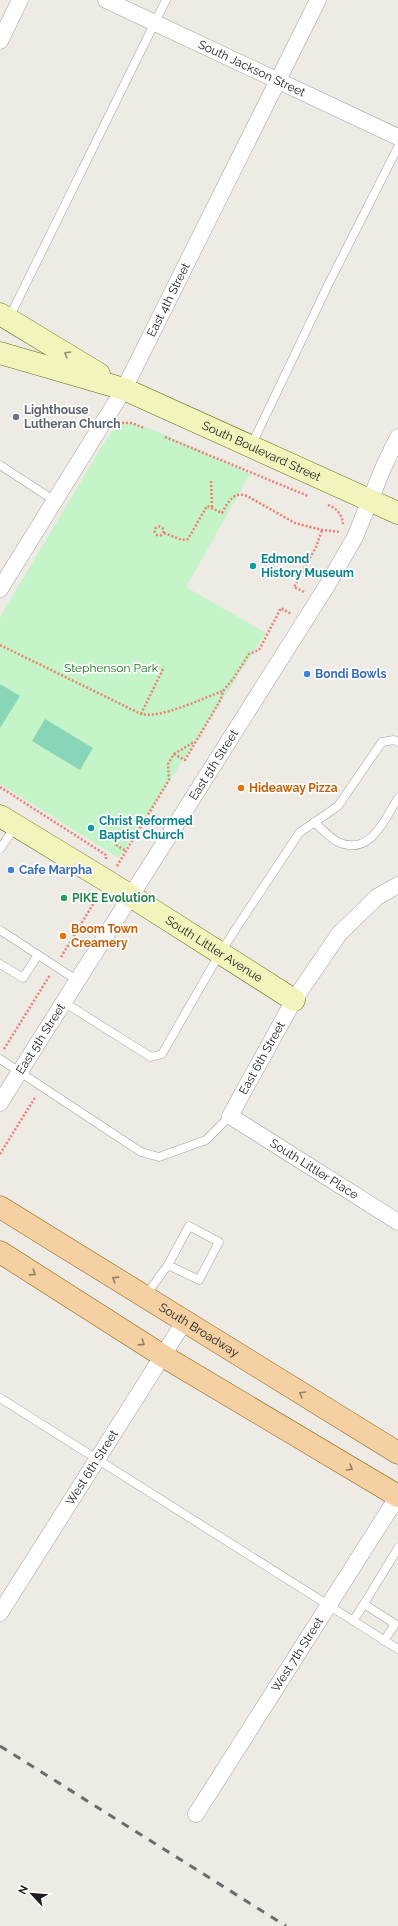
<svg xmlns="http://www.w3.org/2000/svg" width="398" height="1926" font-family="Raleway,sans-serif">
<style>
.park{fill:#c4f4c7}
.pitch{fill:#88d6b7}
.lines{fill:none;stroke-linecap:round;stroke-linejoin:round}
.lane-casing{stroke:#a1a1a1;stroke-width:9}
.street-casing{stroke:#a1a1a1;stroke-width:17}
.secondary-casing{stroke:#626b0e;stroke-width:23}
.primary-casing{stroke:#8a5f0d;stroke-width:23}
.path{stroke:#ee8075;stroke-width:2.5;stroke-dasharray:2 2;stroke-linecap:butt}
.lane{stroke:#fff;stroke-width:8}
.street{stroke:#fff;stroke-width:16}
.secondary{stroke:#f2f4bc;stroke-width:22}
.primary{stroke:#f4d0a3;stroke-width:22}
.rail{stroke:#6b6b6b;stroke-width:3;stroke-dasharray:8 8;stroke-linecap:butt}
.oneway{stroke:#929374}
.oneway2{stroke:#937f67}
.worship-dot{fill:#6b7280;stroke:#fff;stroke-width:1.5}
.culture-dot{fill:#0f9aa8;stroke:#fff;stroke-width:1.5}
.shop-dot{fill:#3f7fe0;stroke:#fff;stroke-width:1.5}
.food-dot{fill:#e8710a;stroke:#fff;stroke-width:1.5}
.leisure-dot{fill:#2e9e5b;stroke:#fff;stroke-width:1.5}
.labels{text-anchor:middle;stroke-width:3.5;stroke-linejoin:round;paint-order:stroke}
.street-label{font-size:12px;fill:#1d1d1d;stroke:#fff}
.worship-label{font-size:12px;font-weight:bold;fill:#5b616d;stroke:#fff;text-anchor:start}
.culture-label{font-size:12px;font-weight:bold;fill:#0d838f;stroke:#fff;text-anchor:start}
.park-label{font-size:12px;fill:#15721b;stroke:#fff}
.shop-label{font-size:12px;font-weight:bold;fill:#366cbe;stroke:#fff;text-anchor:start}
.food-label{font-size:12px;font-weight:bold;fill:#c56008;stroke:#fff;text-anchor:start}
.leisure-label{font-size:12px;font-weight:bold;fill:#27864d;stroke:#fff;text-anchor:start}
</style>
<rect width="100%" height="100%" fill="#eeeae4"/>
<path class="park" d="M122,421L157,431L250,474L186,587L266,633L119,858L0,784V617L107,438Z"/>
<g class="pitch">
<path d="M0,684L20,696L0,728Z"/>
<path d="M45,719L93,748L80,770L32,741Z"/>
</g>
<g class="lines">
<defs>
<g id="lane">
<path d="M9,318L166,0"/>
<path d="M251,446L329,283L398,147"/>
<path d="M0,465L55,501"/>
<path d="M314,822C321,828 330,838 338,842C370,857 385,819 398,798"/>
<path d="M0,849L15,827"/>
<path d="M0,930L78,981"/>
<path d="M0,964L23,978L38,955"/>
<path d="M65,1003L151,1057L162,1054L220,953L299,833L338,806L382,742L394,740L398,742"/>
<path d="M0,1059L141,1152L159,1157L206,1140L230,1116"/>
<path d="M146,1295L168,1265L189,1226L219,1242L199,1280L168,1265"/>
<path d="M0,1398L398,1649"/>
<path d="M353,1621L364,1604"/>
<path d="M384,1641L395,1624L364,1604L398,1548"/>
</g>
<g id="street">
<path id="s1" d="M106,0L398,137"/>
<path d="M0,41L20,0"/>
<path id="s2" d="M0,589L124,389L318,0"/>
<path id="s3" d="M398,885L377,897L339,934L294,1000L230,1116L398,1222"/>
<path id="s4" d="M0,1103L328,584L355,537L384,466L398,437"/>
<path id="s5" d="M0,1613L184,1322"/>
<path id="s6" d="M196,1814L398,1496"/>
</g>
<g id="secondary">
<path d="M0,314L99,374"/>
<path id="s7" d="M0,353L124,389L398,513"/>
<path id="s8" d="M0,816L107,881L294,1000"/>
</g>
<g id="primary">
<path id="s9" d="M0,1207L398,1453"/>
<path d="M0,1252L163,1356L398,1496"/>
</g>
</defs>
<use href="#lane" class="lane-casing"/>
<use href="#street" class="street-casing"/>
<use href="#secondary" class="secondary-casing"/>
<use href="#primary" class="primary-casing"/>
<g class="path">
<path d="M122,423H132L144,428"/>
<path d="M165,437L308,496"/>
<path d="M211,481L212,508"/>
<path d="M328,505C336,508 342,514 343,524"/>
<circle cx="159" cy="531" r="4.5"/>
<path d="M164,533L182,540L188,539L207,506L222,513C228,502 233,491 247,496L295,523L322,530L340,532"/>
<path d="M304,592L294,587L316,547L322,530"/>
<path d="M0,645L141,714C161,719 203,698 223,691"/>
<path d="M141,714L164,667"/>
<path d="M174,754L194,742"/>
<path d="M0,787L106,855V859"/>
<path d="M116,845L126,851"/>
<path d="M117,866L169,780L168,764L174,754L185,760L221,699L223,691L233,679L249,654L259,650L281,608L291,614"/>
<path d="M61,957L98,896"/>
<path d="M4,1049L50,975"/>
<path d="M0,1154L36,1096"/>
</g>
<use href="#lane" class="lane"/>
<use href="#street" class="street"/>
<use href="#secondary" class="secondary"/>
<use href="#primary" class="primary"/>
<path class="rail" d="M0,1746L286,1926"/>
</g>
<defs><path id="oneway-chevron" d="M-2-3.5L2.5 0L-2 3.5" fill="none" stroke-width="1.6" stroke-linecap="round" stroke-linejoin="round"/></defs>
<use class="oneway" href="#oneway-chevron" transform="translate(67 354) rotate(-148)"/>
<g class="oneway2">
<use href="#oneway-chevron" transform="translate(33 1273) rotate(33)"/>
<use href="#oneway-chevron" transform="translate(115 1279) rotate(-148)"/>
<use href="#oneway-chevron" transform="translate(142 1343) rotate(33)"/>
<use href="#oneway-chevron" transform="translate(302 1394) rotate(-149)"/>
<use href="#oneway-chevron" transform="translate(350 1468) rotate(31)"/>
</g>
<circle class="worship-dot" cx="16" cy="417" r="4"/>
<g class="culture-dot">
<circle cx="253" cy="566" r="4"/>
<circle cx="91" cy="828" r="4"/>
</g>
<g class="shop-dot">
<circle cx="307" cy="674" r="4"/>
<circle cx="11" cy="870" r="4"/>
</g>
<g class="food-dot">
<circle cx="241" cy="788" r="4"/>
<circle cx="63" cy="936" r="4"/>
</g>
<circle class="leisure-dot" cx="64" cy="898" r="4"/>
<g class="labels">
<g class="street-label">
<text dy="4" stroke="none"><textPath href="#s1" startOffset="161">South Jackson Street</textPath></text>
<text dy="4" stroke="none"><textPath href="#s2" startOffset="335">East 4th Street</textPath></text>
<text dy="4" stroke="none"><textPath href="#s7" startOffset="280">South Boulevard Street</textPath></text>
<text dy="4" stroke="none"><textPath href="#s4" startOffset="400">East 5th Street</textPath></text>
<text dy="4" stroke="none"><textPath href="#s8" startOffset="252">South Littler Avenue</textPath></text>
<text dy="4" stroke="none"><textPath href="#s4" startOffset="76">East 5th Street</textPath></text>
<text transform="translate(262 1058) rotate(-61)" y="4">East 6th Street</text>
<text dy="4" stroke="none"><textPath href="#s3" startOffset="389">South Littler Place</textPath></text>
<text dy="4" stroke="none"><textPath href="#s9" startOffset="234">South Broadway</textPath></text>
<text dy="4" stroke="none"><textPath href="#s5" startOffset="172">West 6th Street</textPath></text>
<text dy="4" stroke="none"><textPath href="#s6" startOffset="189">West 7th Street</textPath></text>
</g>
<g class="worship-label">
<text x="24" y="414">Lighthouse<tspan x="24" dy="14">Lutheran Church</tspan></text>
</g>
<g class="culture-label">
<text x="261" y="563">Edmond<tspan x="261" dy="14">History Museum</tspan></text>
<text x="99" y="825">Christ Reformed<tspan x="99" dy="14">Baptist Church</tspan></text>
</g>
<g class="park-label">
<text x="111" y="672">Stephenson Park</text>
</g>
<g class="shop-label">
<text x="315" y="678">Bondi Bowls</text>
<text x="19" y="874">Cafe Marpha</text>
</g>
<g class="food-label">
<text x="249" y="792">Hideaway Pizza</text>
<text x="71" y="933">Boom Town<tspan x="71" dy="14">Creamery</tspan></text>
</g>
<g class="leisure-label">
<text x="72" y="902">PIKE Evolution</text>
</g>
</g>
<g transform="translate(32 1894) rotate(296)" stroke="#ffffff" stroke-width="3" paint-order="stroke">
<path d="M0-3L7 15L0 10L-7 15Z" fill="#1d1d1d"/>
<text y="-6" font-size="11" font-weight="bold" text-anchor="middle" fill="#1d1d1d">N</text>
</g>
</svg>
